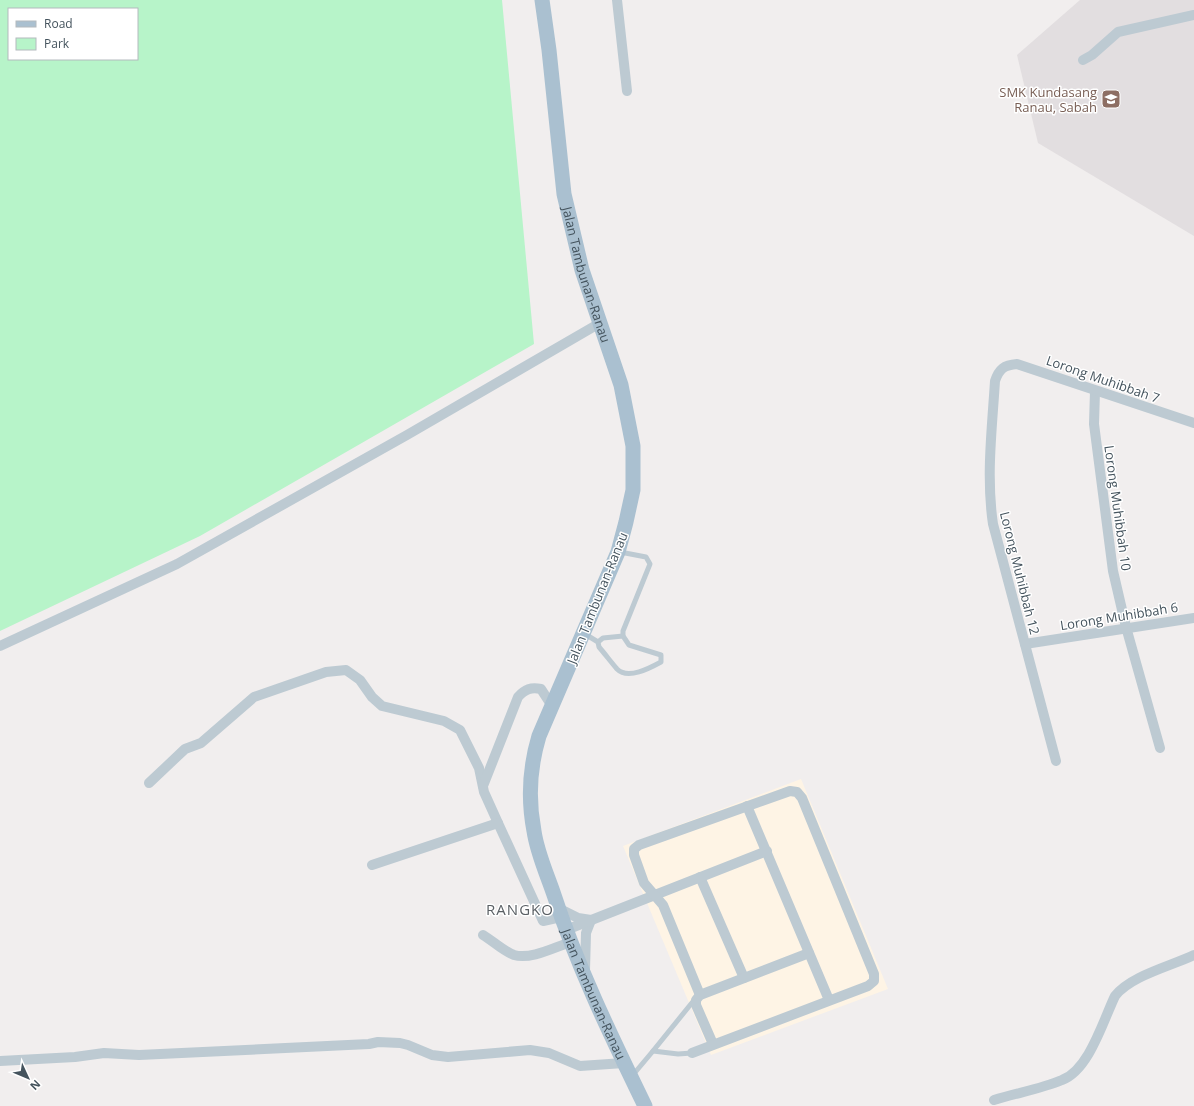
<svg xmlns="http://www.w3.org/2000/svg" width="1194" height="1106" font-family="'Open Sans',sans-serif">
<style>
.commercial{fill:#fef4e5}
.education{fill:#e2dee0}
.green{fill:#b7f4c9;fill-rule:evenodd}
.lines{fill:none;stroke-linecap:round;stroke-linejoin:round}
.service{stroke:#bdcad2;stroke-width:5}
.minor{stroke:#bdcad2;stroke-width:10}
.primary{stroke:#aac0d0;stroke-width:15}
.labels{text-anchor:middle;stroke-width:3;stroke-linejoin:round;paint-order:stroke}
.education-label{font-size:13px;fill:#785e54;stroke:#fff;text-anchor:end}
.street-label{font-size:13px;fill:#44535d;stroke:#fff}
.quarter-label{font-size:15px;letter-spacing:1px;fill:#5a5f64;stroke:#fff}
</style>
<rect width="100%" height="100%" fill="#f1eeee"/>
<path class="commercial" d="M801,779L888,989L711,1055L623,846Z"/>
<path class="education" d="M1080,0H1194V236L1038,143L1017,55Z"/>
<path class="green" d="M0,0H502L534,344L200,536L0,631ZM9,9H137V59H9Z"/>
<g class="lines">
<g class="service">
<path d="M585,634L598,642L599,647C605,654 611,662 617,669C628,680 650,668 661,662V655L629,645L623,636V631L650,564L646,557L620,552"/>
<path d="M598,642L603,638L623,636"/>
<path d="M653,1051L695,999"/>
<path d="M632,1076L653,1051L678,1054L692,1053"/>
</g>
<g class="minor">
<path d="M617,0L627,91"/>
<path d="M1083,60L1092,55L1118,32L1194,15"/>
<path d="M1095,391L1094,424L1113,571L1126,627L1160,748"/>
<path d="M1025,644L1194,618"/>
<path d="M0,646L177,564L407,435L600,323"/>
<path d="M1056,761L993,524C986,477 992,429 995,381C999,369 1004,365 1017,364L1194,423"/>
<path d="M149,783L185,749L201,743L254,697L326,672L346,670L360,680L372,697L382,706L444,721L460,730L479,768L484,792L498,823"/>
<path d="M483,786L518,697C525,689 531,687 541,689L552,706"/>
<path d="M747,806L829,1000"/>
<path d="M372,865L498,823L543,921L561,917"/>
<path d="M700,877L744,978"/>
<path d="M558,908L578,918L591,920L586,933L585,970"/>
<path d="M566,930L767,851"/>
<path d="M483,935C493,941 503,951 514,955C531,960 555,947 571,942"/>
<path d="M713,1044L696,1005V1000L700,995L809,953"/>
<path d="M692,1053L868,986L874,981V974L802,798L797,792L790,791L639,845L634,849V855L644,883L663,905L700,995"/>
<path d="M0,1061L75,1057L104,1053L139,1055L369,1044L378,1042L400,1043L408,1045L432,1055L448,1057L530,1050L549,1053L580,1066L624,1063"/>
<path d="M994,1100C1016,1093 1041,1089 1062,1080C1089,1070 1103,1021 1115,996C1130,976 1171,966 1194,955"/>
</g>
<path class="primary" id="s1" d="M542,0L549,50L564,194L582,270L621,385L633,446V490L626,522L618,552L539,736C530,766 528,800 534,831C537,852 546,872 553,892C577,966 611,1036 645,1106"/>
</g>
<defs>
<symbol id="school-square" viewBox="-11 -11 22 22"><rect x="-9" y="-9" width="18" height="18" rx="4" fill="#8d6e63" stroke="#fff"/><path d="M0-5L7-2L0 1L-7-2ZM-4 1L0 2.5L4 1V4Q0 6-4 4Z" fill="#fff"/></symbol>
</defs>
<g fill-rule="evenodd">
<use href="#school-square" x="1100" y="88" width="22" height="22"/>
</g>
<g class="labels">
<g class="education-label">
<text x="1097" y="97">SMK Kundasang<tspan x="1097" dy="15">Ranau, Sabah</tspan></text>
</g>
<g class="street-label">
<text dy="5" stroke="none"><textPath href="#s1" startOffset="279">Jalan Tambunan-Ranau</textPath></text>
<text transform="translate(1103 379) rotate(19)" y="5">Lorong Muhibbah 7</text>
<text transform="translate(1118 508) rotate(82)" y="5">Lorong Muhibbah 10</text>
<text transform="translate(1020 573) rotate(76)" y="5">Lorong Muhibbah 12</text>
<text transform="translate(597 598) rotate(-68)" y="5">Jalan Tambunan-Ranau</text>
<text transform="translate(1119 616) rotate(-9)" y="5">Lorong Muhibbah 6</text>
<text dy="5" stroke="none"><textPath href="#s1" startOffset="1035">Jalan Tambunan-Ranau</textPath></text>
</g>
<g class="quarter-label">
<text x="520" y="915">RANGKO</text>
</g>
</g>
<rect x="8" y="8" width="130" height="52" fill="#ffffff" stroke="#b4babe"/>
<rect x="16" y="21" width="20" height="6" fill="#aac0d0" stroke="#b4babe"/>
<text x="44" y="28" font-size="12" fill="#44535d">Road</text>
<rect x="16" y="38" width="20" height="12" fill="#b7f4c9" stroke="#b4babe"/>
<text x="44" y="48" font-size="12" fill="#44535d">Park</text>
<g transform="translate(28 1078) rotate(134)" stroke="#ffffff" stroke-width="3" paint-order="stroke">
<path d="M0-3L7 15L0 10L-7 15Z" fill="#44535d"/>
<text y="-6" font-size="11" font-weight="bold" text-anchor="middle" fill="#44535d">N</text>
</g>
</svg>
